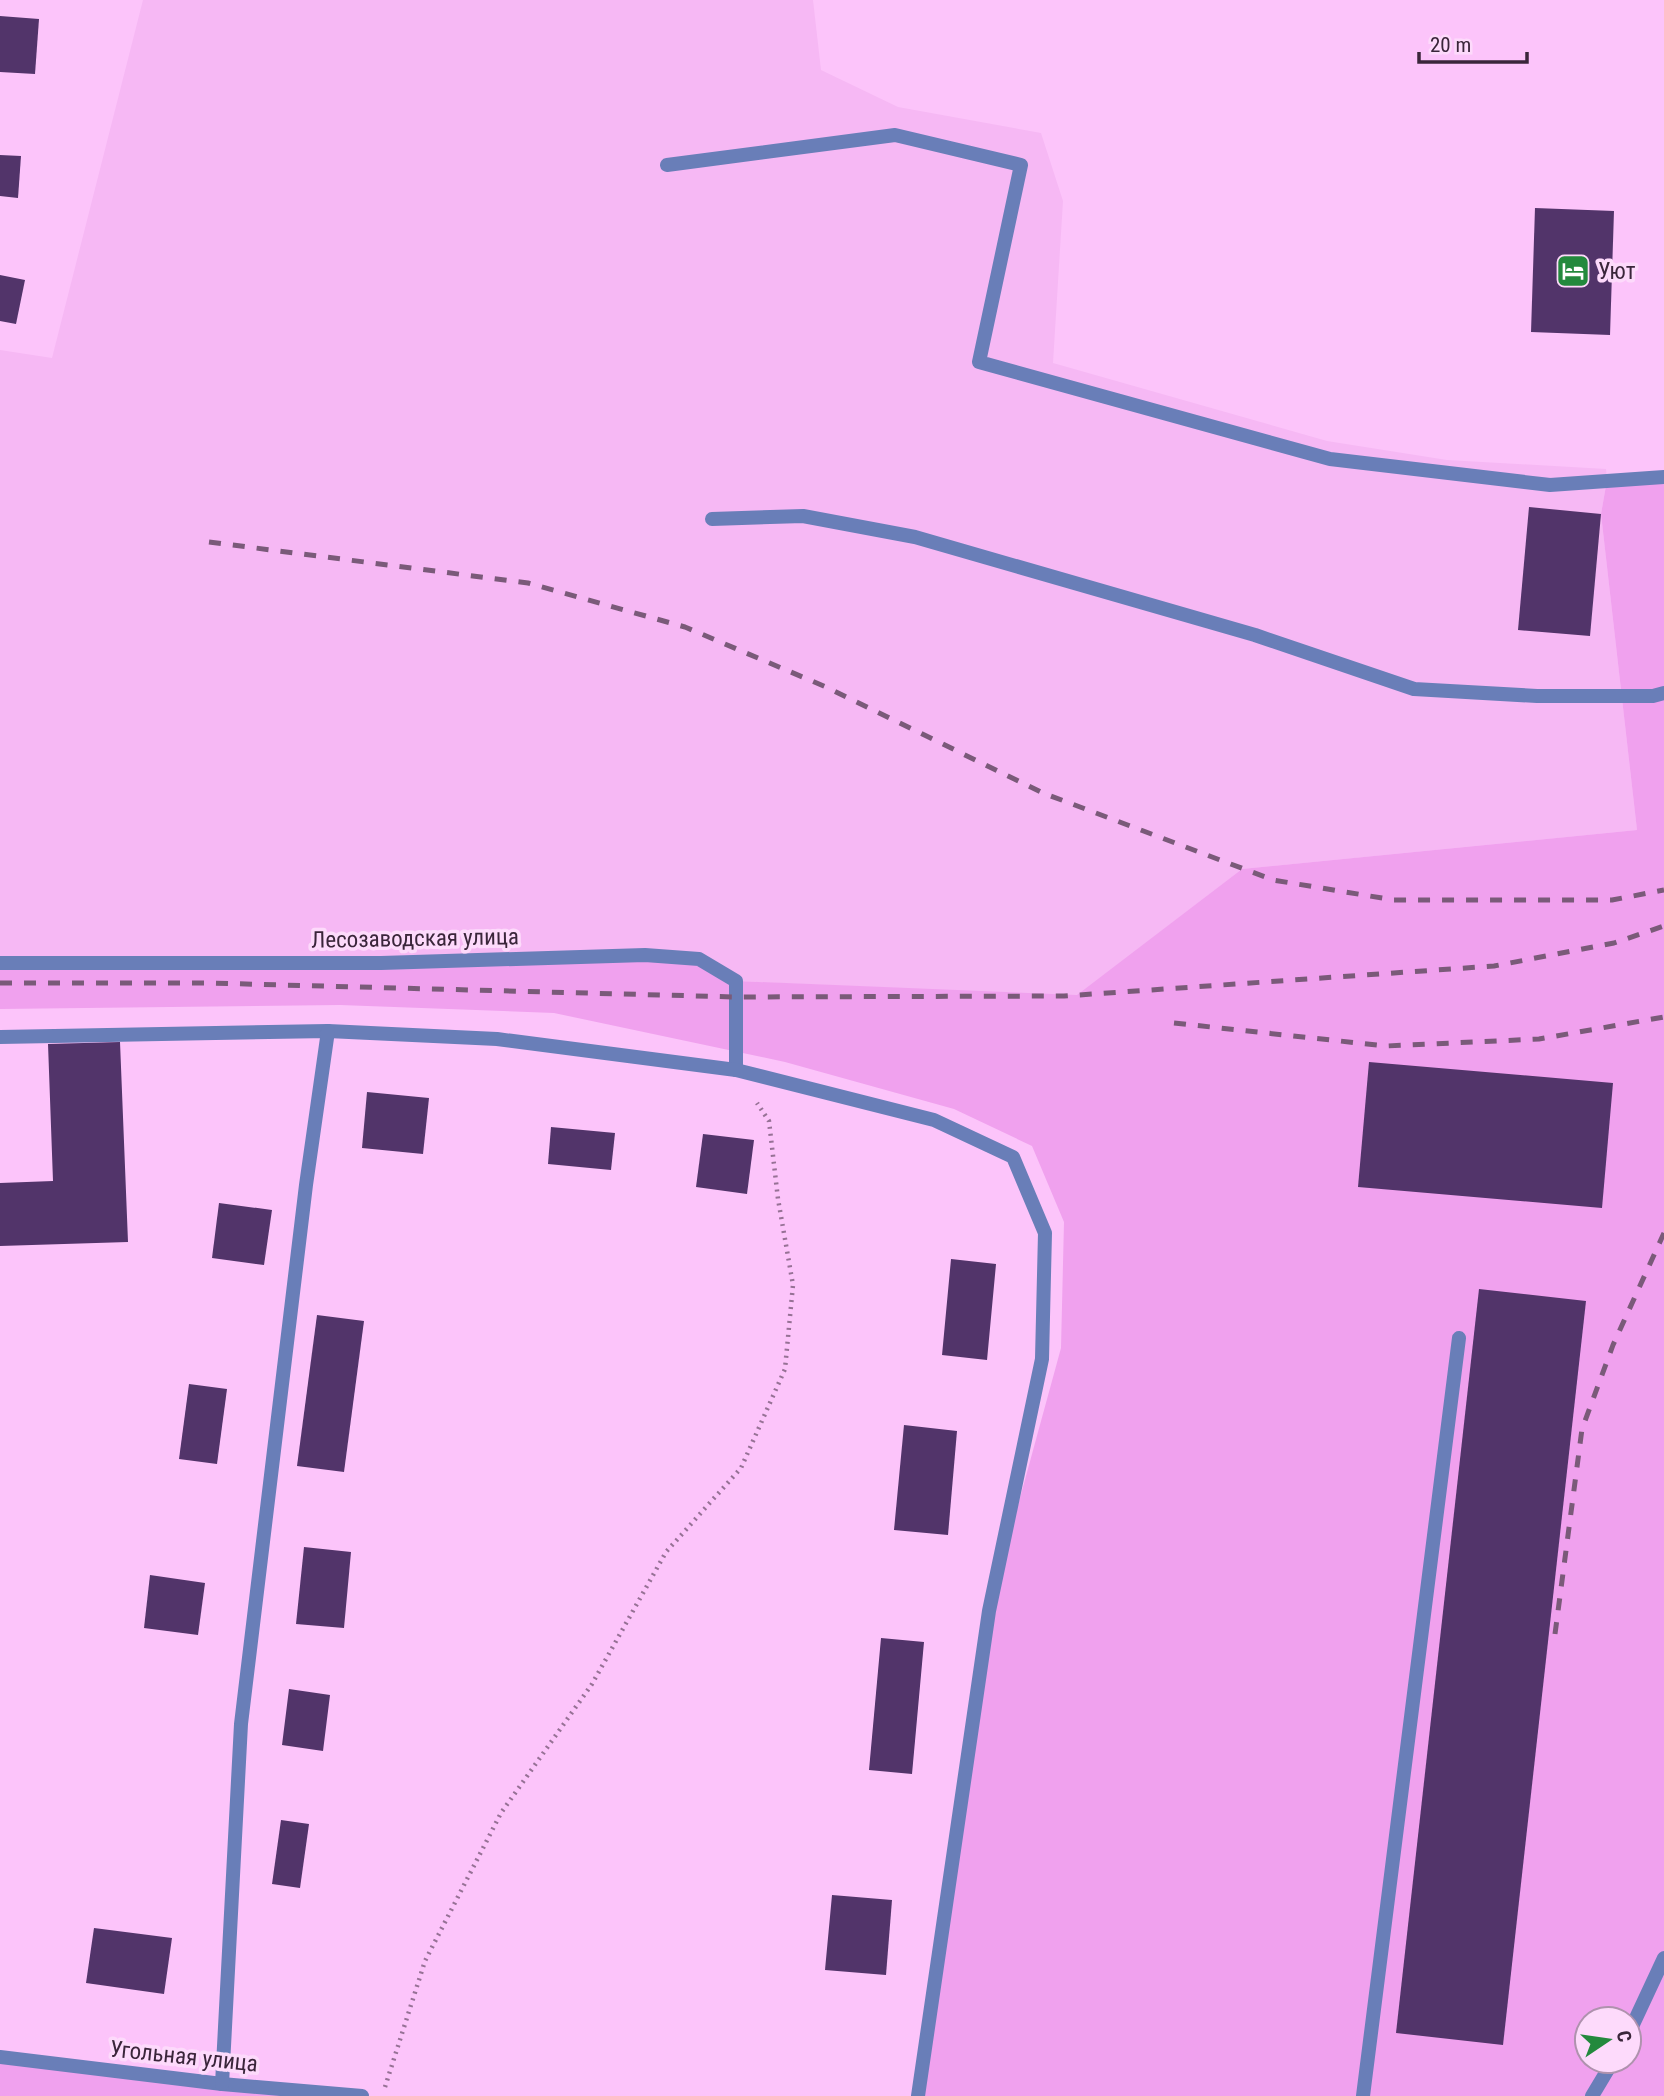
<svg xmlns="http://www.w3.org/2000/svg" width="1664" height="2096" font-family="'Roboto Condensed',sans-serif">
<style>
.built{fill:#f6b8f4}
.green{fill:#f0a1ee;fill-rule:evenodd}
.building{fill:#52346a}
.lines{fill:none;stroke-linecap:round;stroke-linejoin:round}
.path{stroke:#967195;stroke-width:4.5;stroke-dasharray:2 5;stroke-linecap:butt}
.service{stroke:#697eb8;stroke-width:14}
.minor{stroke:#697eb8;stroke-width:14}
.tertiary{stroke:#697eb8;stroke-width:14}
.rail{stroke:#7a5a79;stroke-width:5;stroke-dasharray:12 12;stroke-linecap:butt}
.labels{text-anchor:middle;stroke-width:7;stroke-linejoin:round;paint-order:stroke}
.poi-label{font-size:23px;fill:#3a253a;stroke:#fddafb;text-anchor:start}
.street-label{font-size:23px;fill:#3a253a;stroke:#fddafb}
</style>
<rect width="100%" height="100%" fill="#fcc4fa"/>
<path class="built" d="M143,0H813L821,70L898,107L1041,133L1063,201L1053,363L1327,441L1447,460L1606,469L1607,480L1601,514L1637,830L1242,869L1077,996L736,981L0,963V350L52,358Z"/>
<g class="green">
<path d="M1607,480H1664V2096H918L989,1611L1061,1348L1064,1222L1032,1146L954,1109L785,1062L554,1013L340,1005L0,1009V963L699,959L736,981L1077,995L1242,869L1637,830L1601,514ZM1587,2019H1629V2061H1587Z"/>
<path d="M0,2056L302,2096H0Z"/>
</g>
<g class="building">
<path d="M0,16L39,19L35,74L0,72Z"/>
<path d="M0,155L21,156L18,198L0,196Z"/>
<path d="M1535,208L1614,211L1610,335L1531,332Z"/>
<path d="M0,275L25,280L16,324L0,321Z"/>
<path d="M1529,507L1601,514L1590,636L1518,630Z"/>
<path d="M120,1042L128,1242L0,1246V1183L53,1181L48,1044Z"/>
<path d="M1369,1062L1613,1083L1602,1208L1358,1187Z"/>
<path d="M367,1092L429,1098L423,1154L362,1148Z"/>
<path d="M551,1127L615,1133L611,1170L548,1164Z"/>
<path d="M703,1134L754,1140L747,1194L696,1187Z"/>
<path d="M219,1203L272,1210L264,1265L212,1258Z"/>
<path d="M951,1259L996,1264L987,1360L942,1355Z"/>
<path d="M1479,1289L1586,1301L1503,2045L1396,2033Z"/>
<path d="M317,1315L364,1321L344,1472L297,1466Z"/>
<path d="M189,1384L227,1389L217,1464L179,1459Z"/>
<path d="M904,1425L957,1431L948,1535L894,1530Z"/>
<path d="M304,1547L351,1552L344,1628L296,1624Z"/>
<path d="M150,1575L205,1583L198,1635L144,1628Z"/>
<path d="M881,1638L924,1642L912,1774L869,1770Z"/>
<path d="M289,1689L330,1695L323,1751L282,1745Z"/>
<path d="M281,1820L309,1824L300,1888L272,1884Z"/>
<path d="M832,1895L892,1900L886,1975L825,1970Z"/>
<path d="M94,1928L172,1938L164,1994L86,1983Z"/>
</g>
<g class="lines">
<path class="path" d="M385,2087L425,1961L501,1813L592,1684L666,1552L741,1468L785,1369L793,1285L778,1199L769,1121L757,1103"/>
<g class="service">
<path d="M667,165L895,135L1021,165L979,362L1330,459L1550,485L1664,477"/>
<path d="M712,519L803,516L915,537L1255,635L1414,689L1537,696H1653L1664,693"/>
<path d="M1363,2096L1459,1338"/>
</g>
<g class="minor">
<path d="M0,963H381L645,955L699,959L736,981V1070"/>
<path d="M0,1037L328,1031L497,1039L736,1070L934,1120L1013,1157L1045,1233L1042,1359L989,1611L918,2096"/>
<path d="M0,2057L222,2084L362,2096"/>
<path d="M222,2084L241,1724L306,1185L328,1031"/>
</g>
<g class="tertiary">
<path d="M1629,2033L1664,1958"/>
<path d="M1592,2096L1613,2061"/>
</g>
<g class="rail">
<path d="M209,542L528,583L685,627L826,687L1043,793L1273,880L1394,900H1612L1664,890"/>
<path d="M0,983H207L736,997L1064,996L1494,966L1614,943L1664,926"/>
<path d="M1174,1023L1386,1046L1539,1039L1664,1017"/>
<path d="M1555,1634L1582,1429L1613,1345L1664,1233"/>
</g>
</g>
<defs>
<symbol id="hotel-square" viewBox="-11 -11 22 22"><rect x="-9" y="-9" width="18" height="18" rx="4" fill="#23893d" stroke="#fddafb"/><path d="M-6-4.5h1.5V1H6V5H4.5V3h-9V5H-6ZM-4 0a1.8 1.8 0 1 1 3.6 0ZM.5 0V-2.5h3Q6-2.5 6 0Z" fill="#fff"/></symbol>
</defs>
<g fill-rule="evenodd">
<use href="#hotel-square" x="1554" y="252" width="38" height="38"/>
</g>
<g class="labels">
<g class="poi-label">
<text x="1598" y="279">Уют</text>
</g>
<g class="street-label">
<text transform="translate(415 938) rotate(-1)" y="8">Лесозаводская улица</text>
<text transform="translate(184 2056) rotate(6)" y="8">Угольная улица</text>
</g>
</g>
<g transform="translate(1608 2040) rotate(77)"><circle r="33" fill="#fddafb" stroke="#af92ae" stroke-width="2"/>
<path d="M0-5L12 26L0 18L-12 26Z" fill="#23893d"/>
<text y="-10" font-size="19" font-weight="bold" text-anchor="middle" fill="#3a253a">С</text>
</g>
<path d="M1419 52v10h108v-10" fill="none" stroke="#3a253a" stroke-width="3.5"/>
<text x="1430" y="52" font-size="21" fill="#3a253a" stroke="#fddafb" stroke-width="5" paint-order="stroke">20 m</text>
</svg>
